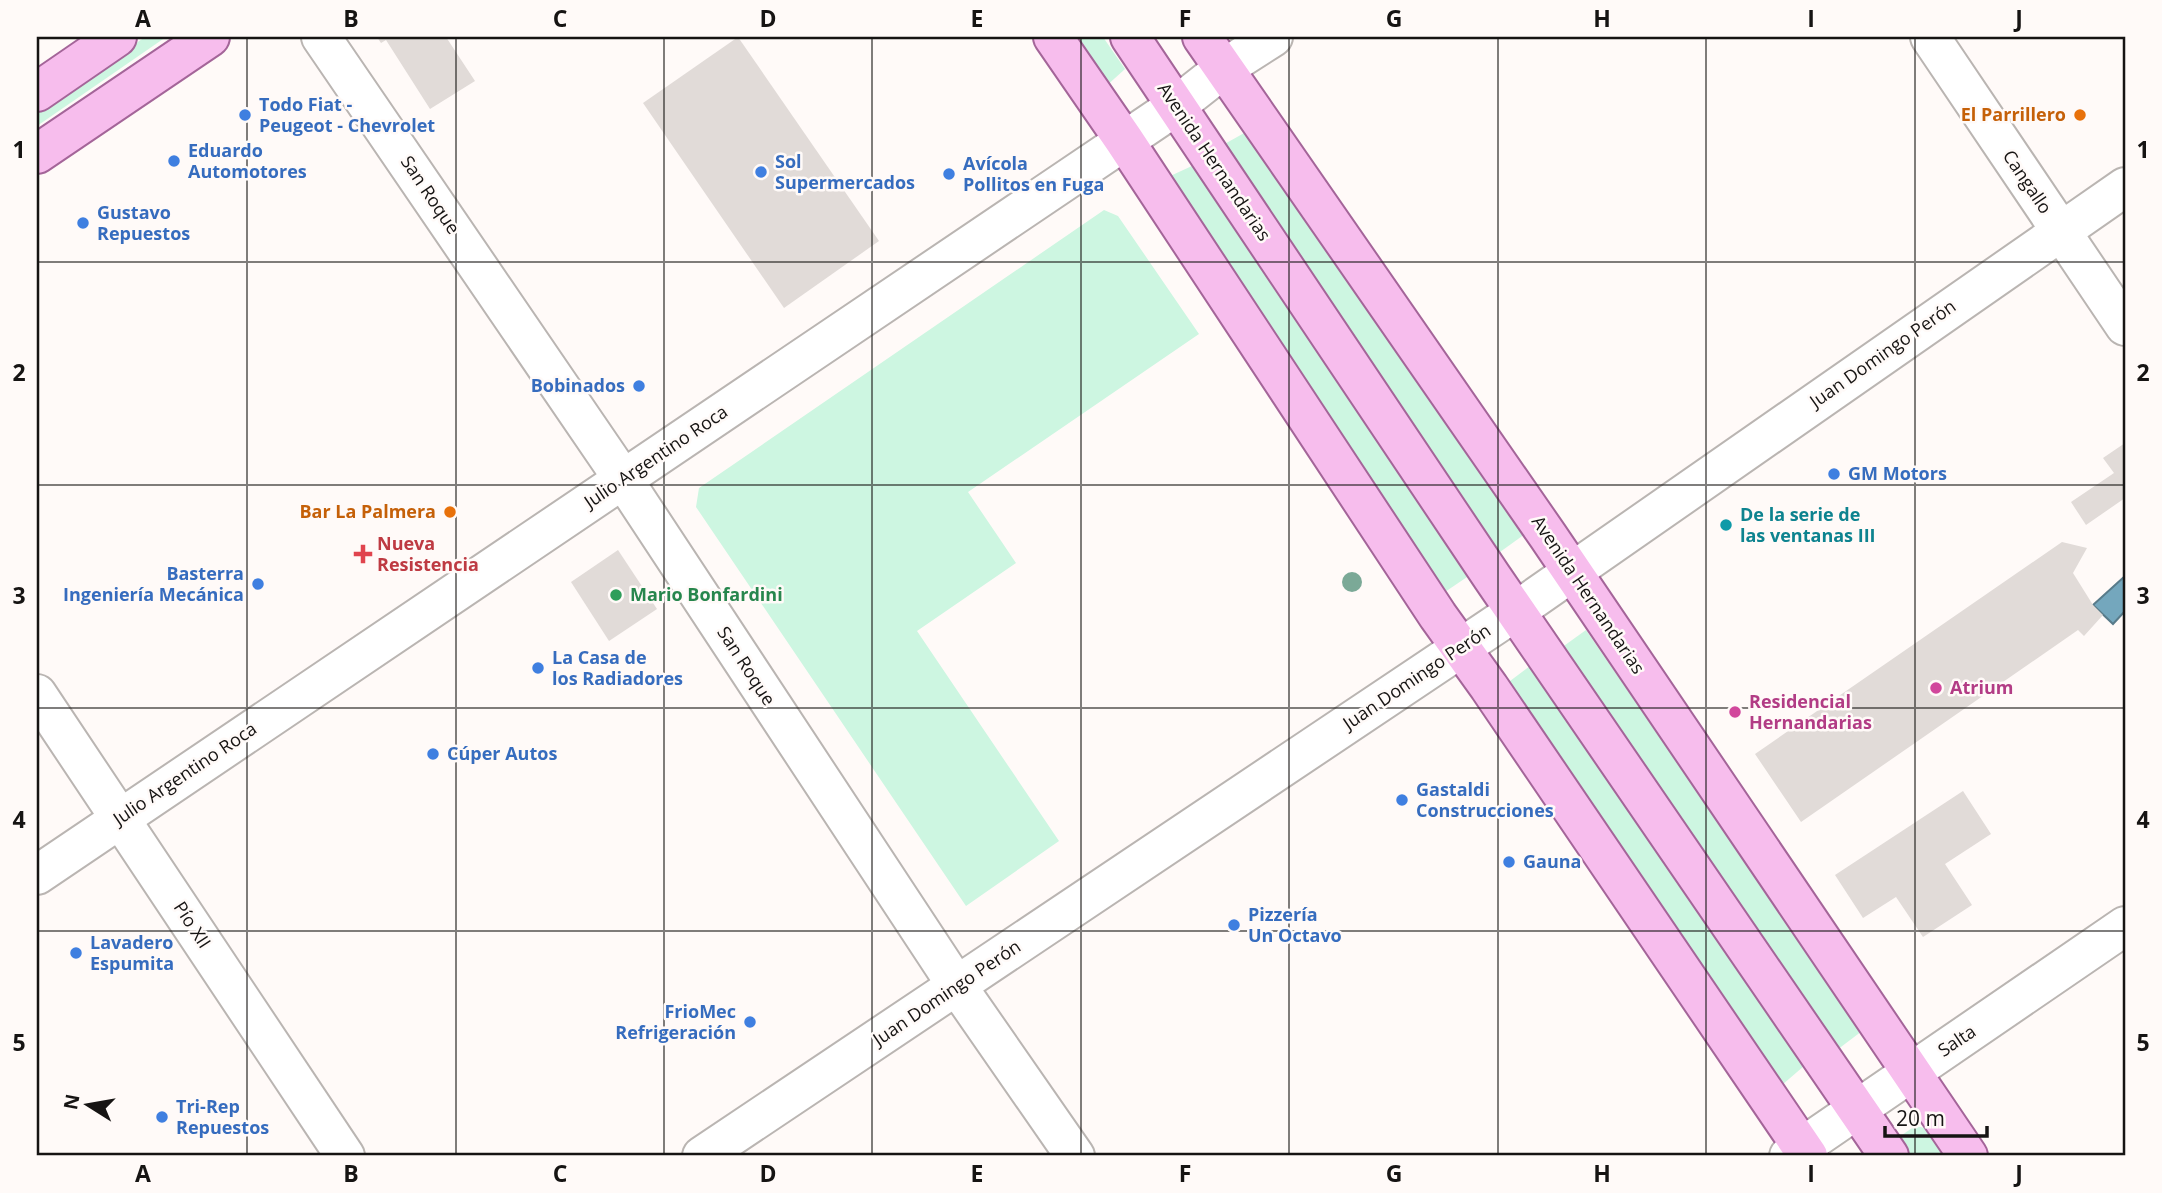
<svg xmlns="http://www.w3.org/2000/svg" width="2162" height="1193" font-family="'Open Sans',sans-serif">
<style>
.green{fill:#cdf6e1}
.water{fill:#74a7bd;stroke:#587b8a;stroke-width:2}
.building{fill:#e1dbd8}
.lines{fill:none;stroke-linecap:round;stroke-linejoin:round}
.minor-casing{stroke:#bab5b2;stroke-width:42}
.major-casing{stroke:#a46599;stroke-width:42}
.minor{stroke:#fff;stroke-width:38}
.major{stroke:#f7bded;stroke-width:38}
.tree{fill:#7ba997}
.grid{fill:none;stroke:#161413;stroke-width:2;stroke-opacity:0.55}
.shop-dot{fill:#3f7fe0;stroke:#fffaf8;stroke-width:2.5}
.food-dot{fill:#e8710a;stroke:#fffaf8;stroke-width:2.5}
.culture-dot{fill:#0f9aa8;stroke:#fffaf8;stroke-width:2.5}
.health-dot{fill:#e0444e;stroke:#fffaf8;stroke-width:2.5}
.leisure-dot{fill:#2e9e5b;stroke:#fffaf8;stroke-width:2.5}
.hotel-dot{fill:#d1479c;stroke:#fffaf8;stroke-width:2.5}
.labels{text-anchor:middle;stroke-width:5;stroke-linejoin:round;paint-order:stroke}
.shop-label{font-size:18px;font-weight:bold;fill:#366cbe;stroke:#fffaf8;text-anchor:start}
.food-label{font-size:18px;font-weight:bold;fill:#c56008;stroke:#fffaf8;text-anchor:end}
.street-label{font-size:18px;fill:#161413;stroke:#fffaf8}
.culture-label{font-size:18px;font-weight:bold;fill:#0d838f;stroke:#fffaf8;text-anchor:start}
.health-label{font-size:18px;font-weight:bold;fill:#be3a42;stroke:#fffaf8;text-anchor:start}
.leisure-label{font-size:18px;font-weight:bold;fill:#27864d;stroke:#fffaf8;text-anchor:start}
.hotel-label{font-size:18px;font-weight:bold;fill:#b23c85;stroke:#fffaf8;text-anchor:start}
.neatline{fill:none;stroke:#161413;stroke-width:2.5}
.grid-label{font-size:23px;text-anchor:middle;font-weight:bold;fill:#161413}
</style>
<rect width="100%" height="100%" fill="#fffaf8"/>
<g class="green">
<path d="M145,37H166L37,126V112Z"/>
<path d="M1068,37H1103L1125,69L1104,88Z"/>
<path d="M1246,132L1525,534L1500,552L1221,146Z"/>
<path d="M1194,165L1470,575L1442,594L1166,178Z"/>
<path d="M1104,210L1118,216L1199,334L968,492L1016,563L917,631L1059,841L966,906L696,507L699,488Z"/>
<path d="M1586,630L1862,1031L1837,1050L1561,648Z"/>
<path d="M1530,666L1804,1066L1782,1085L1506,684Z"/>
<path d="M1915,1126L1925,1128L1945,1156H1907L1898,1143L1902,1135Z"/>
</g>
<path class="water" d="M2125,576V611L2113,624L2093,605Z"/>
<g class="building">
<path d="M377,37H446L475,81L430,109L386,40L381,43Z"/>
<path d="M738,37L879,241L784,308L643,103Z"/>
<path d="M2125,443V498L2086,525L2071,502L2114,473L2103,458Z"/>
<path d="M2062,542L2087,548L2073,573L2093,605L2103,615L2084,636L2078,630L1801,822L1755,754Z"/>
<path d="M618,550L657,609L609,641L571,582Z"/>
<path d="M1963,791L1991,834L1945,864L1972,905L1923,937L1896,897L1863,918L1835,875Z"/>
</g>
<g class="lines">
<defs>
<g id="minor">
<path d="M321,37L623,479L957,986L1075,1156"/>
<path d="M1930,37L2125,326"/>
<path d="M37,694L345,1156"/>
<path d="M37,875L1176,106L1223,69L1273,37"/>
<path d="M702,1156L1516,611L2125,187"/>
<path d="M1789,1156L2125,926"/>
</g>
<g id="major">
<path d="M1053,37L1124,140L1438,616L1489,687L1808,1156"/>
<path d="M1130,37L1492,577L1889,1156"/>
<path d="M1202,37L1548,536L1968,1156"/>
<path d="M37,92L117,37"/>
<path d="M37,154L210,37"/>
</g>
</defs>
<use href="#minor" class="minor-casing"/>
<use href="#major" class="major-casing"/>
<use href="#minor" class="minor"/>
<use href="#major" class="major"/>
</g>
<circle class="tree" cx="1352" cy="582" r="10"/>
<path class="grid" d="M247,37V1156M456,37V1156M664,37V1156M872,37V1156M1081,37V1156M1289,37V1156M1498,37V1156M1706,37V1156M1915,37V1156M37,262H2125M37,485H2125M37,708H2125M37,931H2125"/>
<g class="shop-dot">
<circle cx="245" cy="115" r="7"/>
<circle cx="174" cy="161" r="7"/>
<circle cx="761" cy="172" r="7"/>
<circle cx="949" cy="174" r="7"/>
<circle cx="83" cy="223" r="7"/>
<circle cx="639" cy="386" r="7"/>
<circle cx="1834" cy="474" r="7"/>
<circle cx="258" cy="584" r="7"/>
<circle cx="538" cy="668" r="7"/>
<circle cx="433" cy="754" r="7"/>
<circle cx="1402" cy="800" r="7"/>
<circle cx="1509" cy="862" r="7"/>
<circle cx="1234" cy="925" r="7"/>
<circle cx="76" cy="953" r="7"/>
<circle cx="750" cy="1022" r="7"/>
<circle cx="162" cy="1117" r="7"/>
</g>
<g class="food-dot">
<circle cx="2080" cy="115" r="7"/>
<circle cx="450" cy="512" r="7"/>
</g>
<circle class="culture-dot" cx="1726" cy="525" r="7"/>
<path class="health-dot" d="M359.5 543.5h7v7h7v7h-7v7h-7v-7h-7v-7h7z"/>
<circle class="leisure-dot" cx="616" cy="595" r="7"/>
<g class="hotel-dot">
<circle cx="1936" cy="688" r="7"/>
<circle cx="1735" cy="712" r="7"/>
</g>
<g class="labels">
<g class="shop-label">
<text x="259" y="111">Todo Fiat -<tspan x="259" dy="21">Peugeot - Chevrolet</tspan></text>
<text x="188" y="157">Eduardo<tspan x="188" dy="21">Automotores</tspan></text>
<text x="775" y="168">Sol<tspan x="775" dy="21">Supermercados</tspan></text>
<text x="963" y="170">Avícola<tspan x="963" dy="21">Pollitos en Fuga</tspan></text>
<text x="97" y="219">Gustavo<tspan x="97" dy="21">Repuestos</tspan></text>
<text x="625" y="392" text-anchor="end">Bobinados</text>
<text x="1848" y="480">GM Motors</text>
<text x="244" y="580" text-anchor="end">Basterra<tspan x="244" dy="21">Ingeniería Mecánica</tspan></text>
<text x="552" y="664">La Casa de<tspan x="552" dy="21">los Radiadores</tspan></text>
<text x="447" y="760">Cúper Autos</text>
<text x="1416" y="796">Gastaldi<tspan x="1416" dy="21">Construcciones</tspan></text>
<text x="1523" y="868">Gauna</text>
<text x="1248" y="921">Pizzería<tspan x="1248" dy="21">Un Octavo</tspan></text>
<text x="90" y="949">Lavadero<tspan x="90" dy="21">Espumita</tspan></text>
<text x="736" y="1018" text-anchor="end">FrioMec<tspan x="736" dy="21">Refrigeración</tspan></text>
<text x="176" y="1113">Tri-Rep<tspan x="176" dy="21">Repuestos</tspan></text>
</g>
<g class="food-label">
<text x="2066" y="121">El Parrillero</text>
<text x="436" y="518">Bar La Palmera</text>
</g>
<g class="street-label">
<text transform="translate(1214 162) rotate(56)" y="6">Avenida Hernandarias</text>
<text transform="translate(2027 182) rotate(56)" y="6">Cangallo</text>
<text transform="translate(430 195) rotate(56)" y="6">San Roque</text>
<text transform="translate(1883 354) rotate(-35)" y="6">Juan Domingo Perón</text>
<text transform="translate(656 457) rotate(-34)" y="6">Julio Argentino Roca</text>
<text transform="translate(1588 595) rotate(56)" y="6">Avenida Hernandarias</text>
<text transform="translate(746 666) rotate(57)" y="6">San Roque</text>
<text transform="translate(1417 677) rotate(-34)" y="6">Juan Domingo Perón</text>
<text transform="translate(185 774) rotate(-34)" y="6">Julio Argentino Roca</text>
<text transform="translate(192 925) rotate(57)" y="6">Pío XII</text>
<text transform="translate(947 993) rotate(-34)" y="6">Juan Domingo Perón</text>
<text transform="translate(1957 1041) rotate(-34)" y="6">Salta</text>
</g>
<g class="culture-label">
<text x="1740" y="521">De la serie de<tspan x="1740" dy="21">las ventanas III</tspan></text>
</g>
<g class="health-label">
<text x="377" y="550">Nueva<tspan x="377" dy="21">Resistencia</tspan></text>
</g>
<g class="leisure-label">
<text x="630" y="601">Mario Bonfardini</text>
</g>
<g class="hotel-label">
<text x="1950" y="694">Atrium</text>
<text x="1749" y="708">Residencial<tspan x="1749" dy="21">Hernandarias</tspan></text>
</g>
</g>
<rect width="2162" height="1193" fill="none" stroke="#fffaf8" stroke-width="77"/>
<g transform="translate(88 1105) rotate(281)" stroke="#fffaf8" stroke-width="5" paint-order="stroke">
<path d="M0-5L12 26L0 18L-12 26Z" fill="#161413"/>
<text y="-10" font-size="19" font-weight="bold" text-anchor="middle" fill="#161413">N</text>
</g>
<path d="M1885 1126v10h102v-10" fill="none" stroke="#161413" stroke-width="3.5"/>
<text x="1896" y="1126" font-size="21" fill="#161413" stroke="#fffaf8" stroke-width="5" paint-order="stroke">20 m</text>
<rect x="38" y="38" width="2086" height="1116" class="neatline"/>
<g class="grid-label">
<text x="143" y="27">A</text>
<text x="351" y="27">B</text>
<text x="560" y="27">C</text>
<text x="768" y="27">D</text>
<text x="977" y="27">E</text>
<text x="1185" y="27">F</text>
<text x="1394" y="27">G</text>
<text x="1602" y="27">H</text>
<text x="1811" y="27">I</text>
<text x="2019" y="27">J</text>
<text x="19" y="158">1</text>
<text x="2143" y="158">1</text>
<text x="19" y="381">2</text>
<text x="2143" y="381">2</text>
<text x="19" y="604">3</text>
<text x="2143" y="604">3</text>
<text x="19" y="828">4</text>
<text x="2143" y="828">4</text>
<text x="19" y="1051">5</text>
<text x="2143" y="1051">5</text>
<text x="143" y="1182">A</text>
<text x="351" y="1182">B</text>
<text x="560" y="1182">C</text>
<text x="768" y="1182">D</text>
<text x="977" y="1182">E</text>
<text x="1185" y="1182">F</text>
<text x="1394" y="1182">G</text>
<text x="1602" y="1182">H</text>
<text x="1811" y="1182">I</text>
<text x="2019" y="1182">J</text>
</g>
</svg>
